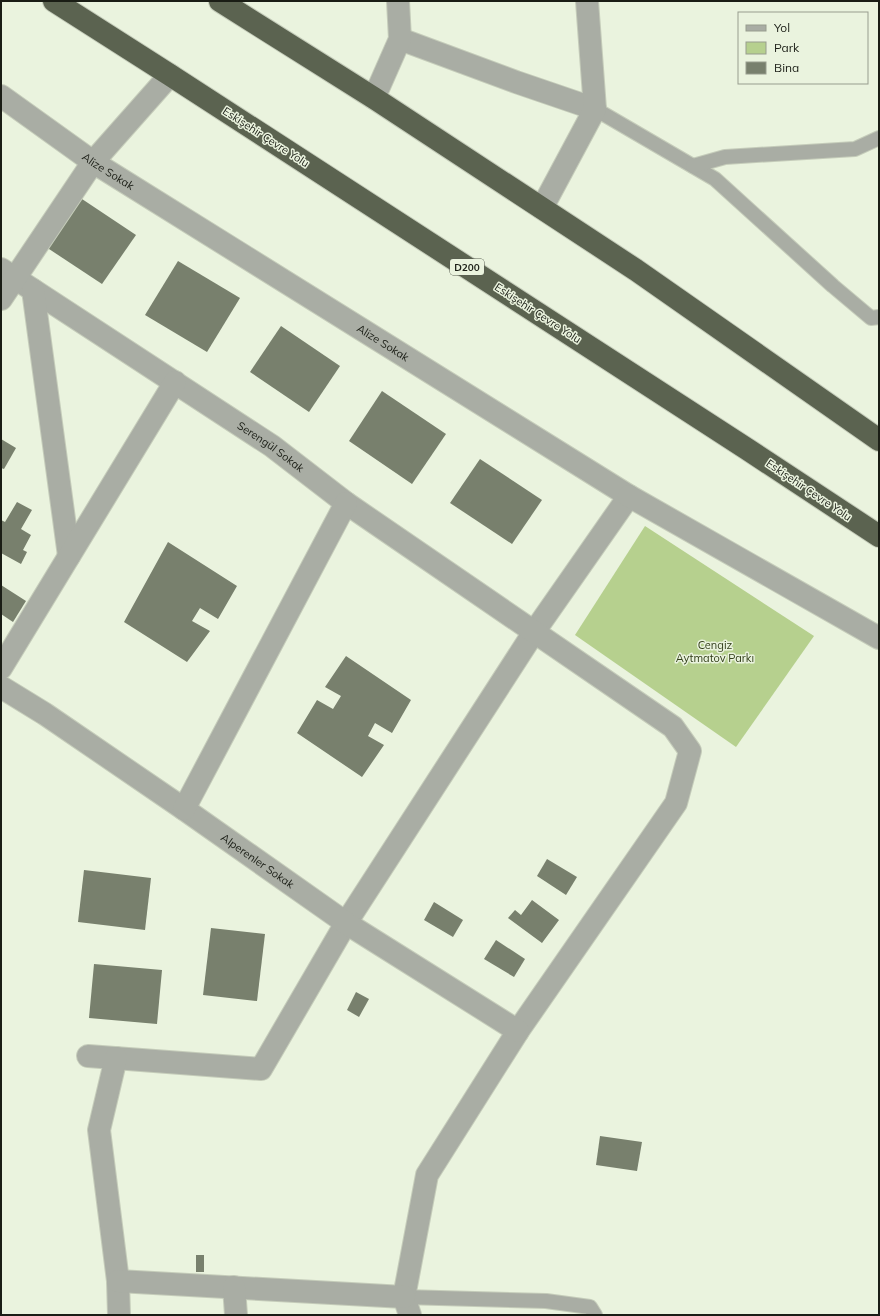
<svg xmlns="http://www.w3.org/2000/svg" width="880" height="1316" font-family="Mulish,sans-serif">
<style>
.green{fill:#b6d08e}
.building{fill:#78806d}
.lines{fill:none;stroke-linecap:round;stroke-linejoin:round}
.lane-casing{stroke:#c5ccba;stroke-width:16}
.street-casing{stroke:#c5ccba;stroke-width:24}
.highway-casing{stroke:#c5ccba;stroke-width:24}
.lane{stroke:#a9ada4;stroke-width:14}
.street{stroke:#a9ada4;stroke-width:22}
.highway{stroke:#5b6350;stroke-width:22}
.labels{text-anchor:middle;stroke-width:3;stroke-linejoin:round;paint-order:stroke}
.shield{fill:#eaf3de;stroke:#585d51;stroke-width:1}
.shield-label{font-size:10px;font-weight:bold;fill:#1a1d15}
.street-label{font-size:11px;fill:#1a1d15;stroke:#eaf3de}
.park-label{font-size:11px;fill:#313e19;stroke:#eaf3de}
</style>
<rect width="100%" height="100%" fill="#eaf3de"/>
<path class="green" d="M645,526L814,636L736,747L575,635Z"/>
<g class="building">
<path d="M79,197L136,235L102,284L46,247Z"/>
<path d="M178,261L240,298L207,352L145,315Z"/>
<path d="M281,326L340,366L309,412L250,372Z"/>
<path d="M382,391L446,434L412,484L349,441Z"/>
<path d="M1,439L16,448L4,469L1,468Z"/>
<path d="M480,459L542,500L512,544L450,503Z"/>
<path d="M17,502L32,510L21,529L31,535L23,550L27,552L21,564L1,553V520L5,522Z"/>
<path d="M168,542L237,586L218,619L200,608L192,621L210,631L187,662L124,622Z"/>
<path d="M1,585L26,601L13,622L1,614Z"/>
<path d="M346,656L411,700L392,733L375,723L368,736L384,745L362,777L297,733L317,700L333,709L341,696L325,687Z"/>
<path d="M547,859L577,877L566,895L537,876Z"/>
<path d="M84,870L151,878L145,930L78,922Z"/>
<path d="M532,900L559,920L542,943L508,918L515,910L521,915Z"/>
<path d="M434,902L463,920L453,937L424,920Z"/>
<path d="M211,928L265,934L257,1001L203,995Z"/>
<path d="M496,940L525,959L514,977L484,959Z"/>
<path d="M94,964L162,970L157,1024L89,1018Z"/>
<path d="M356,992L369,999L359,1017L347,1010Z"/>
<path d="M600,1136L642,1142L637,1171L596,1165Z"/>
<rect x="196" y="1255" width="8" height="17"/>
</g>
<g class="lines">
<defs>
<g id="lane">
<path d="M595,109L715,179L833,286L871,318L879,317"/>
<path d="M693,166L725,157L855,149L879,138"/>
<path d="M404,1297L546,1301L590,1307L595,1315"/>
</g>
<g id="street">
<path d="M400,39L516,82L595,109"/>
<path id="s1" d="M1,96L93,162L629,496L534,632L346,923L261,1069L88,1056"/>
<path d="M374,98L400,39L398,1"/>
<path d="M542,208L595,109L587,1"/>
<path id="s2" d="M1,269L272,446L346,503L673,727L690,751L676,803L518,1031L427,1175L404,1297L410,1315"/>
<path d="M33,290L69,556"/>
<path d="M1,299L93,162L170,75"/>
<path d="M629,496L879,638"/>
<path d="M1,668L175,382"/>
<path id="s3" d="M1,687L45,714L184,809L346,923L518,1031"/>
<path d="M184,809L346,503"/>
<path d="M116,1058L99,1130L118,1281L119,1315"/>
<path d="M118,1281L404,1297"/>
<path d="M234,1287L236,1315"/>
</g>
<g id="highway">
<path d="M54,1L170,75L747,449L879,536"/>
<path d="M220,1L374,98L636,270L879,440"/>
</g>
</defs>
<use href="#lane" class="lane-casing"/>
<use href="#street" class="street-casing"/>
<use href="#highway" class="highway-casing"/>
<use href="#lane" class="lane"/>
<use href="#street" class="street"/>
<use href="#highway" class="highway"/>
</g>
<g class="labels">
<rect class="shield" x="450" y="259" width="34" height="16" rx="3"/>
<g class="shield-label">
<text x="467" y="271">D200</text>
</g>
<g class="street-label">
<text transform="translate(266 137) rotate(33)" y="4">Eskişehir Çevre Yolu</text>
<text dy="4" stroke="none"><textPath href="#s1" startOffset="131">Alize Sokak</textPath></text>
<text transform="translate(538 313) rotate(33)" y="4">Eskişehir Çevre Yolu</text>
<text dy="4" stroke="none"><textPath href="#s1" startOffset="455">Alize Sokak</textPath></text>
<text dy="4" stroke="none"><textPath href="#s2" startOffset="323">Serengül Sokak</textPath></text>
<text transform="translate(809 490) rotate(34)" y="4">Eskişehir Çevre Yolu</text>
<text dy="4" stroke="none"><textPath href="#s3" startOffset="310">Alperenler Sokak</textPath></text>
</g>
<g class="park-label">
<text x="715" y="649">Cengiz<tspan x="715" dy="13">Aytmatov Parkı</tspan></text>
</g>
</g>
<rect width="880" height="1316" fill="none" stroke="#1a1d15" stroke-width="4"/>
<rect x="738" y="12" width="130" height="72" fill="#eaf3de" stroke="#979d8e"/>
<rect x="746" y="25" width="20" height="6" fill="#a9ada4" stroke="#979d8e"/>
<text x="774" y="32" font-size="12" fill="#1a1d15">Yol</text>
<rect x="746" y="42" width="20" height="12" fill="#b6d08e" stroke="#979d8e"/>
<text x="774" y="52" font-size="12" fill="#1a1d15">Park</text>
<rect x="746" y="62" width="20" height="12" fill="#78806d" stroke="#979d8e"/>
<text x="774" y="72" font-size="12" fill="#1a1d15">Bina</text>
</svg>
